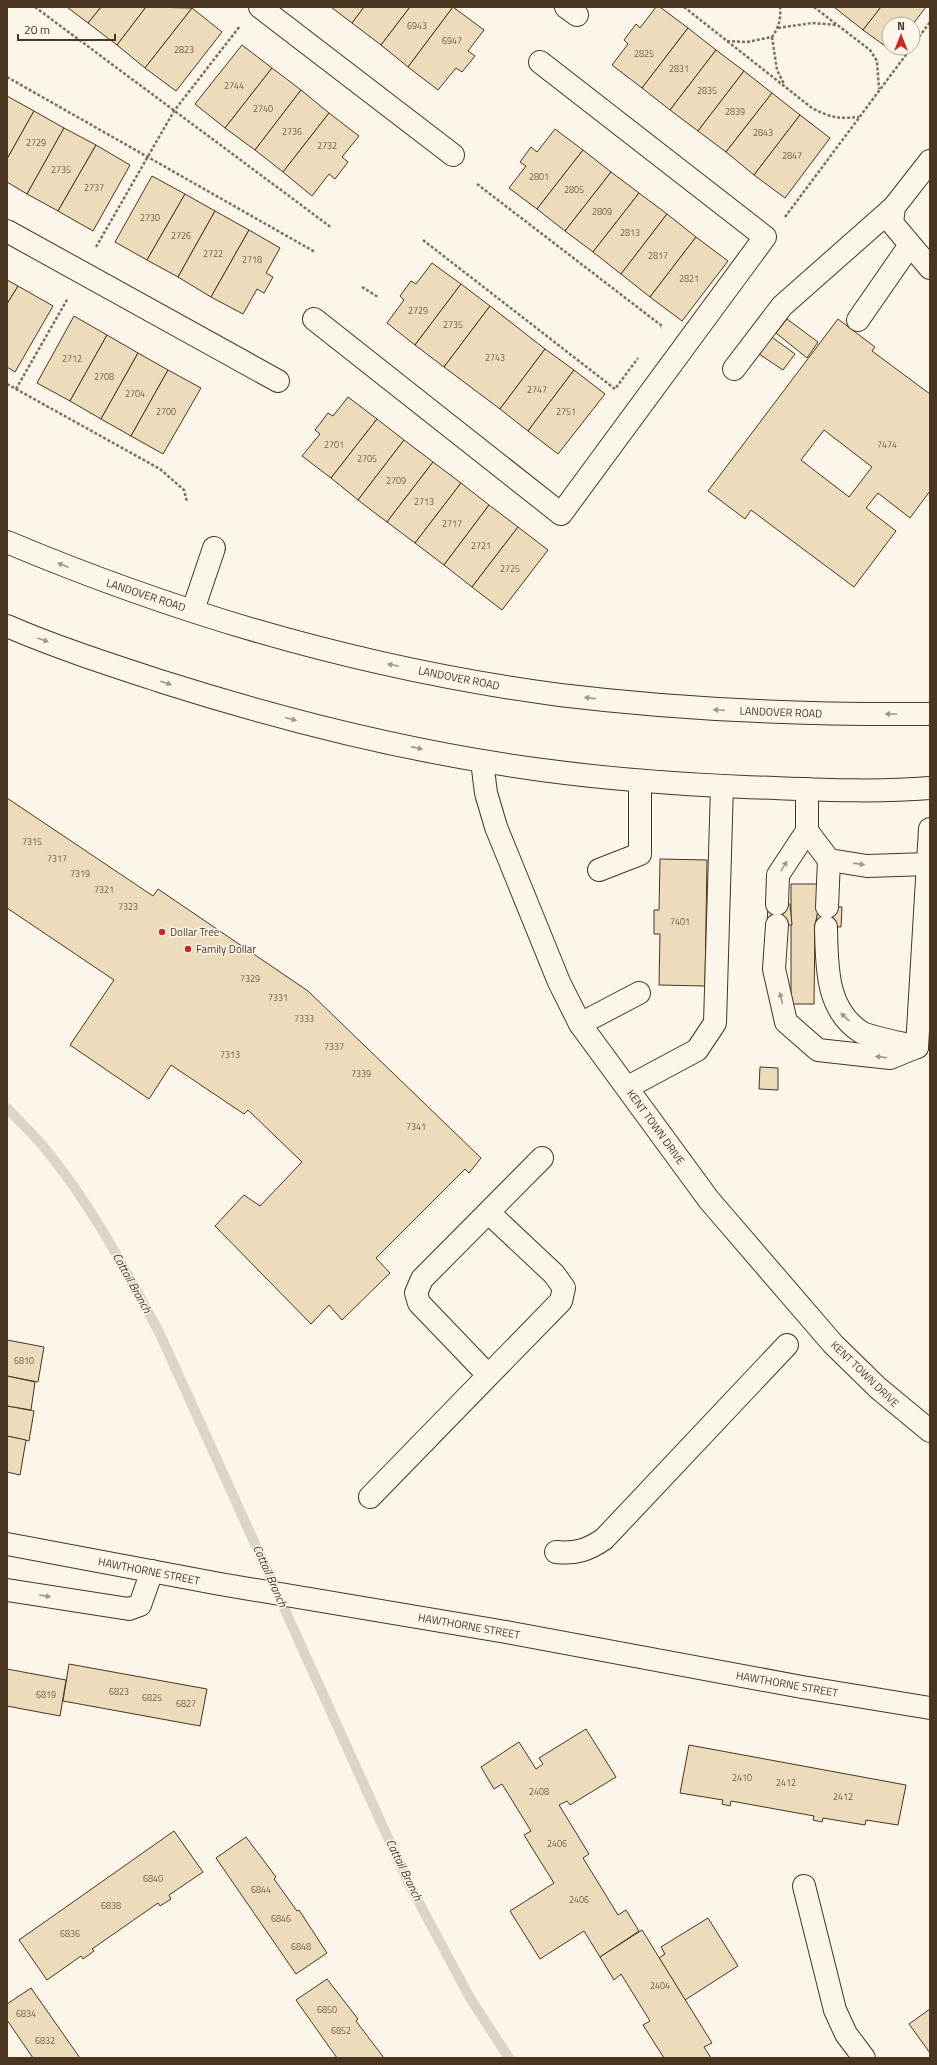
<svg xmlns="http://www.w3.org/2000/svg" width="937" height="2065" font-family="'Titillium Web',sans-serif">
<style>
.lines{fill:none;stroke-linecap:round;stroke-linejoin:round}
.stream{stroke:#dcd4c6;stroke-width:10}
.building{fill:#ecdcbc;stroke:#4a3520;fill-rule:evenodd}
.minor-casing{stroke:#4a3520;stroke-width:24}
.major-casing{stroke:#4a3520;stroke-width:24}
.path{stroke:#7f6f5c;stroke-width:2.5;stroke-dasharray:3 2;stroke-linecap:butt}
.minor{stroke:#fbf6e9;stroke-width:22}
.major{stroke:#fbf6e9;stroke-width:22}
.oneway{fill:#a29684}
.poi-dot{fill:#c62828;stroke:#fbf6e9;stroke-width:1.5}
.labels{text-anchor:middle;stroke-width:3;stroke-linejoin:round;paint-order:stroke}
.number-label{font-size:9px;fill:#725f47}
.street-label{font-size:11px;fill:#4a3520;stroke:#fbf6e9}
.poi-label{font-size:11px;fill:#4a3520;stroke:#fbf6e9;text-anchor:start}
.water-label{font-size:12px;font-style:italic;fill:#4a3520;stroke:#fbf6e9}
</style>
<rect width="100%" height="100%" fill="#fbf6e9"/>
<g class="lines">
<path class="stream" d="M7,1108C19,1121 32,1133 43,1146C90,1202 125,1269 160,1334L408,1882L470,1998L509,2058"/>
</g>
<g class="building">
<path d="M67,7H101L88,23Z"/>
<path d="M101,7H146L117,45L88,23Z"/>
<path d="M146,7L192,8L145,68L117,45Z"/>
<path d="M331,7H364L352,23Z"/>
<path d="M364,7H410L381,45L352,23Z"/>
<path d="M410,7H453L408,67L381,45Z"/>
<path d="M453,7L484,30L468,51L475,56L462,72L456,68L438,90L408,67Z"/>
<path d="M656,7H660L688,28L642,88L612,65L628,44L624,40L636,24L640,28Z"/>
<path d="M834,7H881L863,30Z"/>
<path d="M881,7H926L913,24H889V48H894L892,51L863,30Z"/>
<path d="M192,8L222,32L176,91L145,68Z"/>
<path d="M688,28L716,50L670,110L642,88Z"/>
<path d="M242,45L272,68L225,128L195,104Z"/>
<path d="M716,50L744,71L698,131L670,110Z"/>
<path d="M272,68L301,90L255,150L225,128Z"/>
<path d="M744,71L772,93L726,152L698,131Z"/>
<path d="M301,90L329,113L283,172L255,150Z"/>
<path d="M772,93L800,115L754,175L726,152Z"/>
<path d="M7,96L34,111L7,159Z"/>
<path d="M34,111L64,128L27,194L7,182V159Z"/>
<path d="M329,113L359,136L342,157L348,162L335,179L329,174L312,196L283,172Z"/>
<path d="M800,115L830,138L785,198L754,175Z"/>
<path d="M64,128L96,145L58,211L27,194Z"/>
<path d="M555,129L583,150L537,209L509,188L526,166L520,162L531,147L537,152Z"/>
<path d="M96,145L130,165L93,231L58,211Z"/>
<path d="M583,150L611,172L565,231L537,209Z"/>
<path d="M611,172L639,193L593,252L565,231Z"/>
<path d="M152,176L185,194L147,260L115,242Z"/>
<path d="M639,193L667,214L621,274L593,252Z"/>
<path d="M185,194L215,211L178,277L147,260Z"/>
<path d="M215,211L249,230L211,297L178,277Z"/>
<path d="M667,214L696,237L650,297L621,274Z"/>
<path d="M249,230L280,248L266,273L273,277L264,293L257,289L243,314L211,297Z"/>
<path d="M696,237L728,261L682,321L650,297Z"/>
<path d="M432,263L461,284L415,345L387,323L404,300L400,296L411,281L416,284Z"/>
<path d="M7,280L18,286L7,304Z"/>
<path d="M461,284L490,306L444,367L415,345Z"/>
<path d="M18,286L53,306L15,372L7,367V304Z"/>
<path d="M490,306L545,349L500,409L444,367Z"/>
<path d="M74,316L107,335L70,401L37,383Z"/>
<path d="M787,319L818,342L807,358L776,333Z"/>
<path d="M838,319L875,347L872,351L930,394V491L910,518L878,493L866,508L896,531L854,587L751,510L745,519L708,491ZM824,430L872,467L849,497L801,460Z"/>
<path d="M107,335L138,353L101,419L70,401Z"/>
<path d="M769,335L795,354L783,370L756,352Z"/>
<path d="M545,349L574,370L528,431L500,409Z"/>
<path d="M138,353L168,370L131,436L101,419Z"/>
<path d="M168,370L201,388L163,454L131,436Z"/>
<path d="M574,370L605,394L558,454L528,431Z"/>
<path d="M348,397L377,419L331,478L302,456L320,434L315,430L328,413L333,416Z"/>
<path d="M377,419L404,440L358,500L331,478Z"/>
<path d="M404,440L433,462L387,522L358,500Z"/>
<path d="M433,462L461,483L415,543L387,522Z"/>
<path d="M461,483L489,505L444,565L415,543Z"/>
<path d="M489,505L518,527L472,587L444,565Z"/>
<path d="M518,527L548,550L502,610L472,587Z"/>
<path d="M7,798L153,896L158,889L308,991L481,1158L469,1173L465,1169L376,1258L390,1273L342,1320L329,1305L311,1324L215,1226L244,1195L260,1206L302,1162L248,1110L244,1114L171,1065L149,1099L70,1045L114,980L7,908Z"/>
<path d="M660,859L707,860L705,986L659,985L660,934H654V910H659Z"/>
<path d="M791,884H819V906L815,926L814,1004H791Z"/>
<path d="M768,904H790L792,925H767Z"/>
<path d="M819,906L842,907L841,927L815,926Z"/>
<path d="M760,1067L778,1068V1090L759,1089Z"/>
<path d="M7,1340L44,1347L38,1382L7,1376Z"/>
<path d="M7,1376L35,1382L31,1410L7,1406Z"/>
<path d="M7,1406L34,1411L29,1441L7,1436Z"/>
<path d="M7,1436L26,1440L20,1475L7,1472Z"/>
<path d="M69,1664L207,1689L200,1726L63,1701Z"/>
<path d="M7,1669L66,1680L60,1716L7,1706Z"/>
<path d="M586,1729L616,1777L570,1805L567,1801L559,1805L589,1854L583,1858L618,1915L626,1910L639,1931L600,1957L584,1931L540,1959L510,1911L554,1883L524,1835L531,1831L502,1784L494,1789L481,1767L519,1742L536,1769L543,1764L539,1758Z"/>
<path d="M689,1745L906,1785L898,1825L866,1820L865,1825L823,1818L822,1822L813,1820L814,1816L731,1801L730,1806L722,1804L723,1800L680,1793Z"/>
<path d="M174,1831L203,1872L169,1895L171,1899L160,1906L158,1903L92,1949L94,1951L83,1959L81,1956L47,1980L19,1940Z"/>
<path d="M246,1837L276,1877L274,1879L297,1911L299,1910L327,1953L296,1974L216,1858Z"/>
<path d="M708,1918L738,1966L685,2000L659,1958L665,1954L661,1947Z"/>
<path d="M642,1930L712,2043L704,2047L711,2058H664L643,2025L650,2021L621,1974L614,1980L600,1957Z"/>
<path d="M327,1979L358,2019L356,2021L384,2058H337L296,2000Z"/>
<path d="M31,1988L80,2058H33L7,2020V2004Z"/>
<path d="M930,2009V2053L909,2024Z"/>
</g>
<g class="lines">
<defs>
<g id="minor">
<path d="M260,7L453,155"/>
<path d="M566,7L577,15"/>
<path d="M930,161L894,207L892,223L930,268"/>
<path d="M7,231L278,381"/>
<path d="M314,319L561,514L765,237L540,62"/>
<path d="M858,320L910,245"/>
<path d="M734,369L782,306L894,207"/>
<path d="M193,610L214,548"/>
<path d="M482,761L486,793L496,827L559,982L580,1024L709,1200L833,1344L878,1388L930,1431"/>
<path d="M807,831L829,860L867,866L928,864"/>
<path d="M599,870L640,854V781"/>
<path d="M777,904L778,875L807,831V789"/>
<path d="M827,907L829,860"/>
<path d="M777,925L774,969L786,1022L818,1050L890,1058L917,1047"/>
<path d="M826,927C827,964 825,1009 861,1032C869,1037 906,1044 917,1047"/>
<path d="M580,1024L639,993"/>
<path d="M917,1047L930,829"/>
<path d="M628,1087L697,1050L715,1023L722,786"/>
<path d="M488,1375L419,1303L416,1293L422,1279L542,1158"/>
<path d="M370,1497L561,1301L564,1288L554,1274L489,1213"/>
<path d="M7,1544L220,1584L506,1632L802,1687L930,1708"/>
<path d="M556,1552C576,1554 588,1550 604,1539L787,1345"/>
<path d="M7,1590L129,1609L140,1605L152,1571"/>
<path d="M804,1886L835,2010L846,2034L864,2058"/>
</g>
<g id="major">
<path d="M7,542C183,616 370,670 560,695C683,710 806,715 930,714"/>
<path d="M7,626C58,648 111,665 163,682C286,721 414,753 542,770C609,779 677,784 745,787C807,789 868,793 930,788"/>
</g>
</defs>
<use href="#minor" class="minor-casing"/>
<use href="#major" class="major-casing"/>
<g class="path">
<path d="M35,7L332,228"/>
<path d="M684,7L812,108C831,118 839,119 859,117"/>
<path d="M814,7L870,50L877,61L879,89"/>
<path d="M778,28L812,23L837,25"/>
<path d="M772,37L777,70L784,84"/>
<path d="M727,41L747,42L772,37C779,27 781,19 780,7"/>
<path d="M913,45L930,22"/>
<path d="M7,77L315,252"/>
<path d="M477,184L662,326L661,328"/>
<path d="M785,217L911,48"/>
<path d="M423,240L615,389L638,358"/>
<path d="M96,247L174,111L240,26"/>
<path d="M362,287L378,297"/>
<path d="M7,384L160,469L184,490L187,502"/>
<path d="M16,389L68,298"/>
</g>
<use href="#minor" class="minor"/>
<use href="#major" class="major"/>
</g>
<defs><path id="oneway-solid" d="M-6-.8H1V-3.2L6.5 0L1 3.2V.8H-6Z"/></defs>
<g class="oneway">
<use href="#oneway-solid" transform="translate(63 565) rotate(-159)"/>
<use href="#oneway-solid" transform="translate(43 640) rotate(20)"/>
<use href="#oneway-solid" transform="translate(393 665) rotate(-168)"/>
<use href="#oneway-solid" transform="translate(166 683) rotate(18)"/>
<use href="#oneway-solid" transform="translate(590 698) rotate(-173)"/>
<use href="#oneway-solid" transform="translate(719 710) rotate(-177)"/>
<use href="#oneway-solid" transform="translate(891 714) rotate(180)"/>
<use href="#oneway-solid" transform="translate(291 719) rotate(15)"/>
<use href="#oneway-solid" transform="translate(417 748) rotate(13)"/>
<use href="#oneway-solid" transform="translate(859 864) rotate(8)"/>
<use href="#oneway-solid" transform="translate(784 866) rotate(-58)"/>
<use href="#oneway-solid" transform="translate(781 998) rotate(-104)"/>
<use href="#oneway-solid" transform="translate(845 1017) rotate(-136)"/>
<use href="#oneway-solid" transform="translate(881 1057) rotate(-173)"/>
<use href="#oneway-solid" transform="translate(45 1596) rotate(9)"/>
</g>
<g class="poi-dot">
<circle cx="162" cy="932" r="4"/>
<circle cx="188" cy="949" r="4"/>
</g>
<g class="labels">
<g class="number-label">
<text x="417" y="29">6943</text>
<text x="452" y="44">6947</text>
<text x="184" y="53">2823</text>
<text x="644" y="57">2825</text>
<text x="679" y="72">2831</text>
<text x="234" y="89">2744</text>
<text x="707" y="94">2835</text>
<text x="263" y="112">2740</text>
<text x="735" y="115">2839</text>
<text x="292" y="135">2736</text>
<text x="763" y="136">2843</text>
<text x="36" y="146">2729</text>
<text x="327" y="149">2732</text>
<text x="792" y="159">2847</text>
<text x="61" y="173">2735</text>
<text x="539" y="180">2801</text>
<text x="94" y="191">2737</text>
<text x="574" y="193">2805</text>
<text x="602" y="215">2809</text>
<text x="150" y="221">2730</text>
<text x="630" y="236">2813</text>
<text x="181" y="239">2726</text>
<text x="213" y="257">2722</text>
<text x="658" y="259">2817</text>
<text x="252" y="263">2718</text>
<text x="689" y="282">2821</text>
<text x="418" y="314">2729</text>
<text x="453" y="328">2735</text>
<text x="495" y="361">2743</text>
<text x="72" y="362">2712</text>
<text x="104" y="380">2708</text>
<text x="537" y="393">2747</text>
<text x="135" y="397">2704</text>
<text x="166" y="415">2700</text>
<text x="566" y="415">2751</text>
<text x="334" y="448">2701</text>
<text x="887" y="448">7474</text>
<text x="367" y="462">2705</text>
<text x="396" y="484">2709</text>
<text x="424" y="505">2713</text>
<text x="452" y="527">2717</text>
<text x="481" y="549">2721</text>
<text x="510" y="572">2725</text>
<text x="32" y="845">7315</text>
<text x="57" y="862">7317</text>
<text x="80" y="877">7319</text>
<text x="104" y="893">7321</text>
<text x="128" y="910">7323</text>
<text x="680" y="925">7401</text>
<text x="250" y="982">7329</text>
<text x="278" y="1001">7331</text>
<text x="304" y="1022">7333</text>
<text x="334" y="1050">7337</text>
<text x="230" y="1058">7313</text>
<text x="361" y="1077">7339</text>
<text x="416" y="1130">7341</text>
<text x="24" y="1364">6810</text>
<text x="119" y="1695">6823</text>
<text x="46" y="1698">6819</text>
<text x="152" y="1701">6825</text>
<text x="186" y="1707">6827</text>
<text x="742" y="1781">2410</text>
<text x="786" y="1786">2412</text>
<text x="539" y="1795">2408</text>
<text x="843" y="1800">2412</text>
<text x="557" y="1847">2406</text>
<text x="153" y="1882">6840</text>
<text x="261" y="1893">6844</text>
<text x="579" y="1903">2406</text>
<text x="111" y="1909">6838</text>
<text x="281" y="1922">6846</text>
<text x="70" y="1937">6836</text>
<text x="301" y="1950">6848</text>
<text x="660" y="1989">2404</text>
<text x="327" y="2013">6850</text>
<text x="26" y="2017">6834</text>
<text x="341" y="2034">6852</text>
<text x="45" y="2044">6832</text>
</g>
<g class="street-label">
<text transform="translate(146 595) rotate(18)" y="4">LANDOVER ROAD</text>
<text transform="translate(459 678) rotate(11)" y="4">LANDOVER ROAD</text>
<text transform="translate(781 712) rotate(2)" y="4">LANDOVER ROAD</text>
<text transform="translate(656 1127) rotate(54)" y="4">KENT TOWN DRIVE</text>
<text transform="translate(865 1374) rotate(44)" y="4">KENT TOWN DRIVE</text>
<text transform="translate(149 1571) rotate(11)" y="4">HAWTHORNE STREET</text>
<text transform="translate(469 1626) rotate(10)" y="4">HAWTHORNE STREET</text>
<text transform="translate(787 1684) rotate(10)" y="4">HAWTHORNE STREET</text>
</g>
<g class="poi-label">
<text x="170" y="936">Dollar Tree</text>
<text x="196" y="953">Family Dollar</text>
</g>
<g class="water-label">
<text transform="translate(132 1283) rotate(61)" y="4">Cattail Branch</text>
<text transform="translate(270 1576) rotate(66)" y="4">Cattail Branch</text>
<text transform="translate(404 1870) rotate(64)" y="4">Cattail Branch</text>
</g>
</g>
<rect width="937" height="2065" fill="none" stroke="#4a3520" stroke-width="16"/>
<g transform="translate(901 36)"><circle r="19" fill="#fbf6e9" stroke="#b4a999"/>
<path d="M0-3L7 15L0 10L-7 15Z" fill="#c62828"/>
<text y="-6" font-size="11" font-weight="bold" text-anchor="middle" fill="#4a3520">N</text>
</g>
<path d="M18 34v6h97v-6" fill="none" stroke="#4a3520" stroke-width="2"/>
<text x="24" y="34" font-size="12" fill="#4a3520" stroke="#fbf6e9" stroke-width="3" paint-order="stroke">20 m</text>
</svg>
